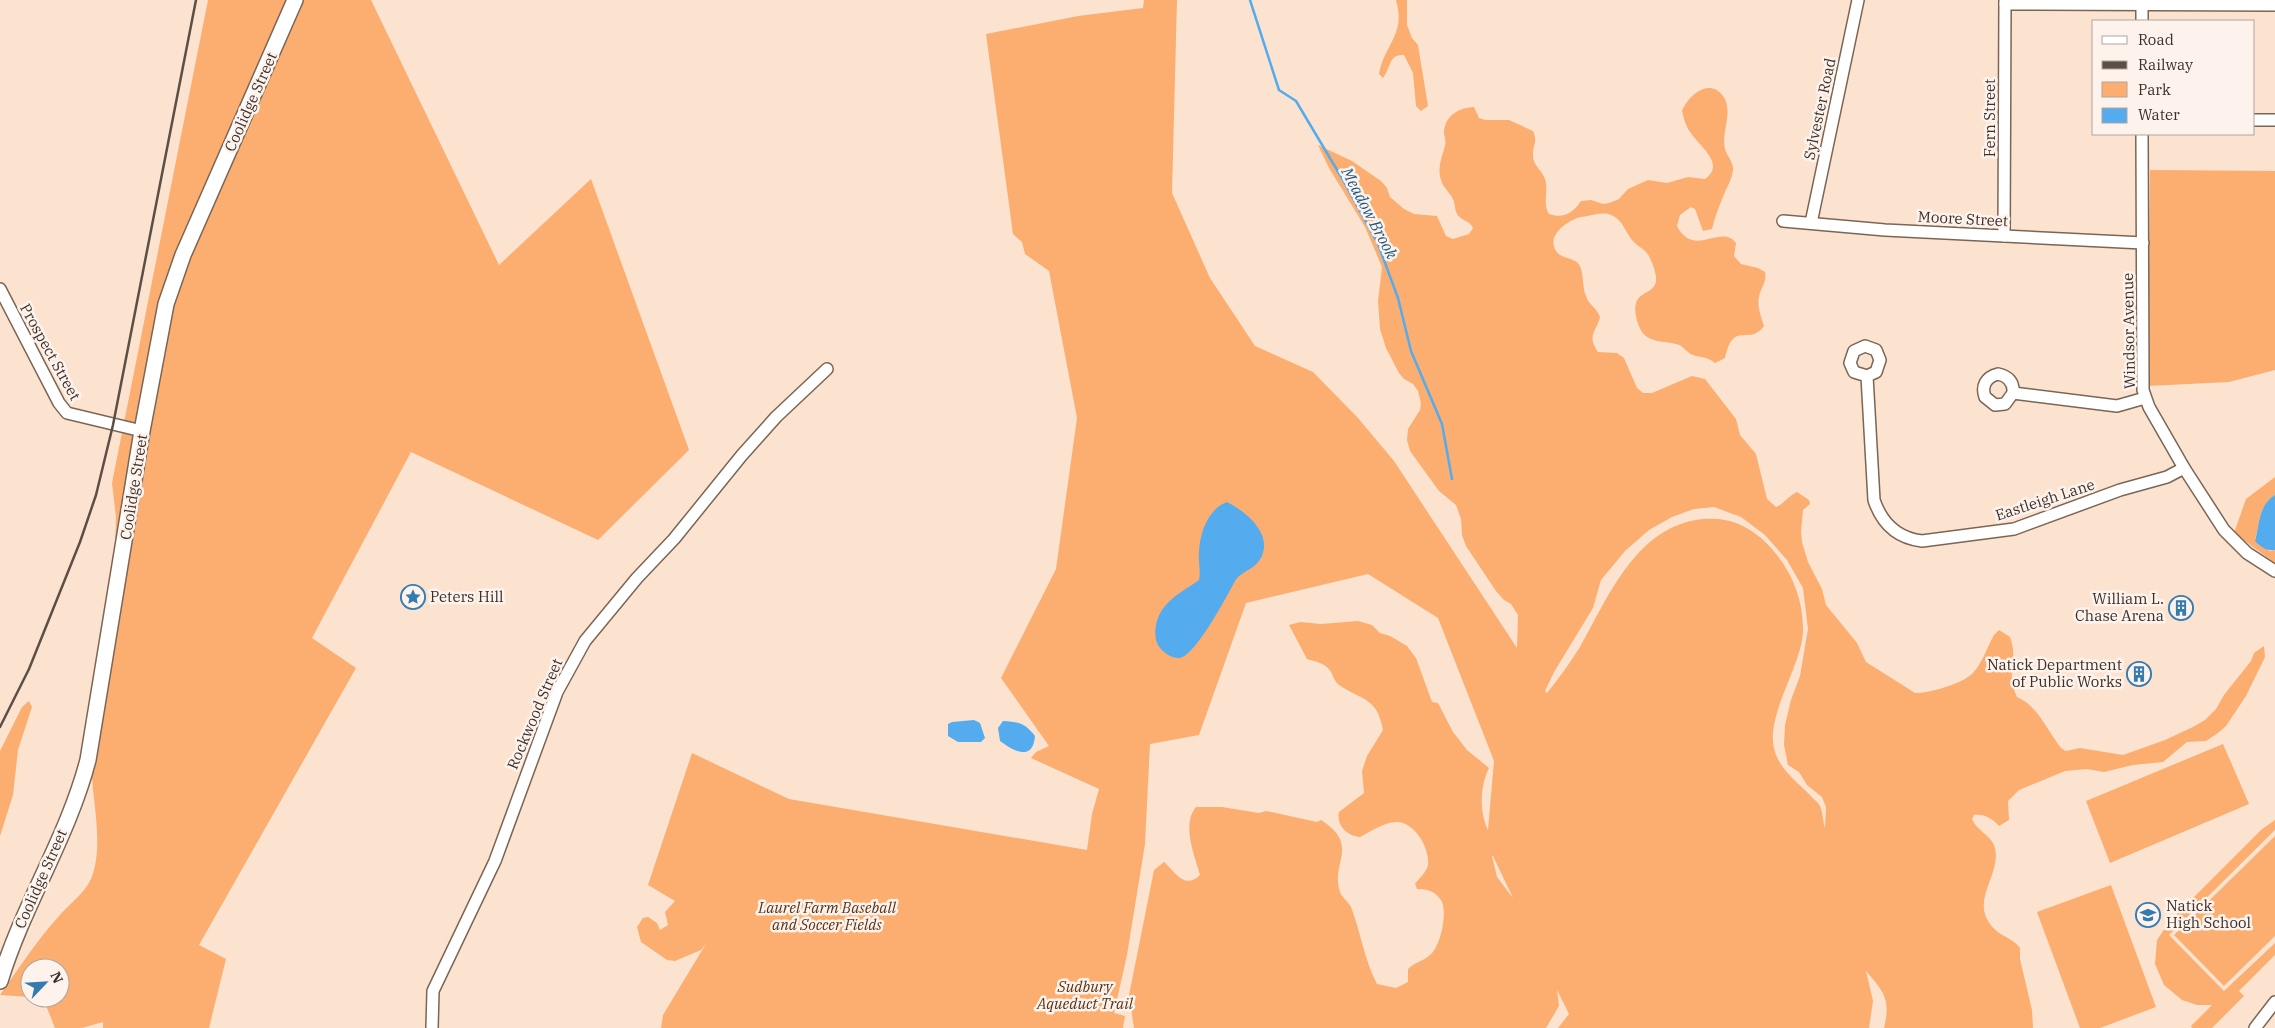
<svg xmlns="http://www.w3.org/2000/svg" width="2275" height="1028" font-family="'IBM Plex Serif',serif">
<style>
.green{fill:#fcae70;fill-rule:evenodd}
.water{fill:#54abed}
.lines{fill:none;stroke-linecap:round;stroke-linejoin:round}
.stream{stroke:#54abed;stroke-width:2.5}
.minor-casing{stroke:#7b6555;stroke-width:14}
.major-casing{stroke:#7b6555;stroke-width:18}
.minor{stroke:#fff;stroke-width:11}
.major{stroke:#fff;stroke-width:15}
.rail{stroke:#5b4f46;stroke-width:2.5}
.labels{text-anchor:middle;stroke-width:5;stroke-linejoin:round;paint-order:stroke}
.street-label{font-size:15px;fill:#3b312a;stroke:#fef3ec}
.poi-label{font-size:15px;fill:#3b312a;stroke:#fef3ec;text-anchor:start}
.park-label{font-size:15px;font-style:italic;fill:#553318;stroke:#fef3ec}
.water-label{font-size:16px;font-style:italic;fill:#175682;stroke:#fef3ec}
</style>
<rect width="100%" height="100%" fill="#fce3d0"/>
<g class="green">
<path d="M208,0H371L499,265L591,179L689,450L598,540L411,452L312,638L356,668L199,945L226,959L209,1028H103V1022L82,1028H55L43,998H60V968H30V997L0,995C19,968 37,940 59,916C69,904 85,893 91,879C106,842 89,793 92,755C97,685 108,616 115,547L116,517L112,483Z"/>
<path d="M1144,0H1177L1172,193L1210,278L1255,346L1313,372L1358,418L1394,461L1517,648L1518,615L1511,604L1504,600L1496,591L1466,546L1462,535L1461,519L1456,505L1439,491L1410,451L1407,440L1408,429L1420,410L1421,403L1418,391L1413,384L1404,379L1399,373L1386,348L1380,329L1378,301L1382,267L1365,227L1329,168L1318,145L1352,161L1381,181L1387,188L1390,197L1404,209L1414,214L1437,216L1446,236L1453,239L1469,234L1473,228C1470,220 1461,221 1457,214C1455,210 1455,206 1454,202C1452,194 1443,188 1441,180C1437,168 1442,157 1445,146C1446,142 1445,138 1444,134C1444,116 1458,108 1474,107L1479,118L1485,120H1509L1533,131C1538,143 1533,144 1533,154C1532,165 1542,170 1545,179C1549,190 1542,203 1549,214C1563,219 1573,213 1581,201L1591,200L1603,204L1609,203L1619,199L1628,189L1648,180L1667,183L1688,177L1705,179C1726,164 1700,147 1691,133C1686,127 1684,119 1682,111C1688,96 1709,77 1723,96C1734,111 1721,132 1725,149C1727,156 1734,163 1733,170C1732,179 1728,185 1725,192C1720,204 1715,216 1712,229L1703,231L1695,209L1691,207L1680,215L1677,226C1694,259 1721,223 1736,243L1734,256L1741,264L1758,268L1765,272C1767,282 1761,287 1759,297C1757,306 1761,317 1764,326C1748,347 1734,319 1725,358L1715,363C1704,354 1696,359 1688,352C1684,349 1682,345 1676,344C1665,341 1650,343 1642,332C1637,324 1632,307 1638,299C1643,292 1655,291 1656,281C1657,274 1652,262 1649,256C1646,250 1639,247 1635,243C1625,234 1624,220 1611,215C1602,211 1591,216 1581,217C1568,220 1546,235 1556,251C1562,260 1576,257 1580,266C1584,275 1582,287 1586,296C1588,304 1597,308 1600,317C1597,331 1586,335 1598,352L1617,353L1624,358L1637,388L1643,393H1652L1692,376L1705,379L1736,419L1740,435L1756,454L1767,499L1776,507C1784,504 1788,496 1797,492L1809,500L1810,504L1803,510L1801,532L1802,542L1808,562L1822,589L1826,605L1857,643L1866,662L1915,693C1928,694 1964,683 1973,673C1983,662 1987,647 1994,635L1999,630L2010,637C2019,661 2005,672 2017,697C2038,706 2047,730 2061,748L2066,751L2080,748L2123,755L2165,740L2193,727L2205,720L2216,709L2224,695L2251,661L2254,653L2264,646L2265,657L2246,696L2226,726L2218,733L2206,741L2187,742L2163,762L2133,765L2104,772L2087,769L2065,771L2019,790L2008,801L2009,820L1999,826C1991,818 1985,814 1974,815L1972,819C1977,831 1990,835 1994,845C2003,870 1976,893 1986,917C1995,937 2012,936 2020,948V959L2032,1010L2033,1028H1884C1891,999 1884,992 1866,971L1873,1001L1869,1028H1558L1569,1014L1557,990L1559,1006L1546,1028H1134L1129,995L1154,870L1164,862C1174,870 1184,891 1200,875C1195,856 1181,825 1196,807H1222L1259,813L1266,811L1317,822L1321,820C1361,846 1330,862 1340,892C1342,898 1348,901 1351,907C1361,933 1364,959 1377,984L1396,988L1408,982V969C1414,962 1425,961 1431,954C1441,945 1448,911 1441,900C1435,891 1427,889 1417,889L1415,884C1419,878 1427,872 1428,865C1430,848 1414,821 1396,822C1384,822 1370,832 1360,837C1347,836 1336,825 1339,812L1364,793L1362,771L1367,756L1383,730C1377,697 1363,701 1339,685C1335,682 1333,676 1331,672C1326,663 1316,662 1307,659L1289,625L1300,622L1321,624L1358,621L1372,625L1380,633L1390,636L1407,646L1416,658L1432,702L1438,703L1453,732L1467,750L1489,768C1480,786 1479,812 1488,830L1494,761L1438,618L1368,574L1246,603L1199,735L1150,744L1145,844L1127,955L1114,1013L1125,1016L1123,1028H661L663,1015L707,942L701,950L675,961L667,960L641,942L637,927L643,918L648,917L657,923L660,930L668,925L665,912L675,901L648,885L692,753L789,799L1087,850L1092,814L1099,789L1031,758L1036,752L1049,746L1001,678L1056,569L1077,418L1049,271L1025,254L1022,242L1013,234L986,34L1078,16L1143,8ZM1714,507L1741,517L1765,535L1787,560L1803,588L1808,629L1800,676L1791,700L1785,725L1784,745L1788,765L1799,772L1807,785L1822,797L1826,807L1825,828C1823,822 1823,813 1820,806C1818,802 1813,799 1810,795C1797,782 1778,768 1774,748C1766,715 1801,667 1803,632C1804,596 1788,562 1761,538C1743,523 1726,517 1703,519C1636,526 1609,596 1580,647C1570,663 1559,678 1547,693L1545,691L1554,672L1593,608L1601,580L1625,551L1649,530L1672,517L1694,509ZM1492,856H1493L1513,898L1497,877Z"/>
<path d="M1396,0H1407V25L1412,38L1418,45L1428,106L1421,111L1416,106L1413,73L1404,55C1388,54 1391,68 1383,78L1379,74C1385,43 1406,35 1396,0Z"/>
<path d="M2150,170L2275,171V370L2229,382L2148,386Z"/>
<path d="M2275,477V495C2258,506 2260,523 2255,540L2270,551L2275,550V563L2234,533L2246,499Z"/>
<path d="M29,701L32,707L18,750L13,795L0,836V751L22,707Z"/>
<path d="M2223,744L2249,804L2110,863L2086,801Z"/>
<path d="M2275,820V830L2169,935L2224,991L2275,943V955L2239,991L2244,996L2212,1028H2192L2191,1026L2212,1005H2197L2182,1000L2164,985L2155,964L2157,940L2170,921L2261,830Z"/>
<path d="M2275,836V936L2224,986L2174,935Z"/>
<path d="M2111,885L2156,1007L2100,1028H2080L2037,912Z"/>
</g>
<g class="water">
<path d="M2275,495V550C2266,551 2261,547 2255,541C2260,523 2258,506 2275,495Z"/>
<path d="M1227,502C1243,510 1266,528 1264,548C1261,570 1242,569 1235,581C1227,596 1196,655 1180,658C1173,659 1164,653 1160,648C1151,637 1156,616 1165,606C1174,595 1188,588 1199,580C1201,571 1198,561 1199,552C1200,532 1208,509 1227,502Z"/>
<path d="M974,720L980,723L985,738L981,742H958L948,736V724L952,722Z"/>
<path d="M1003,721C1020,722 1024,723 1035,736C1033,762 1013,751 1000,741L998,728Z"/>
</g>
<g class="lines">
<path class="stream" d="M1250,0L1279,90L1296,101L1343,180L1378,244L1398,298L1411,351L1442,424L1452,479"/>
<defs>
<g id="minor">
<path d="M2005,4L2275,5"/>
<path d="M2142,21V5"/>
<path d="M2254,120H2275"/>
<path d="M2142,134L2143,390L2149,407L2184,468L2224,530L2247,553L2275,571"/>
<path d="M1783,221L1885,230L2143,243"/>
<path d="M1811,223L1858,0"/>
<path d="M2004,236L2005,0"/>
<path d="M0,289L59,403L67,413L142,431"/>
<path d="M1867,376L1854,372L1850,363L1854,351L1865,346L1876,350L1880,360L1876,372L1867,376L1874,500C1882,524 1897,538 1922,541L2014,529L2120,490L2167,477L2184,468"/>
<path d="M2013,393L2005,404L1995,405L1985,397C1981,386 1986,377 1998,374C2008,376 2014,382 2013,393L2117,406L2145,398"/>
<path d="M432,1028L433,991L495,861L557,692L585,641L637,578L674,539L742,455L776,417L827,369"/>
<path d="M2255,1028L2275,1002"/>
</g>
<path id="major" d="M0,981C23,905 68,837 88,760L142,431L166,304L183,255L295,0"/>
</defs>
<use href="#minor" class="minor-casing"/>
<use href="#major" class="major-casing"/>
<use href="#minor" class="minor"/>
<use href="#major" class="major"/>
<path class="rail" d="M0,727L29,669L80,542L96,495L113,425L196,0"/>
</g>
<defs>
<symbol id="sight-ring" viewBox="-11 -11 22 22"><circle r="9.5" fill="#fef3ec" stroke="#347bb0" stroke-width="1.5"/><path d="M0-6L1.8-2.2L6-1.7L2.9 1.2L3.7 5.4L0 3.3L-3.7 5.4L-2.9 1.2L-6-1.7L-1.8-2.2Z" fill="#347bb0"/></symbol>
<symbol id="building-ring" viewBox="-11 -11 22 22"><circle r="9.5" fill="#fef3ec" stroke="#347bb0" stroke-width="1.5"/><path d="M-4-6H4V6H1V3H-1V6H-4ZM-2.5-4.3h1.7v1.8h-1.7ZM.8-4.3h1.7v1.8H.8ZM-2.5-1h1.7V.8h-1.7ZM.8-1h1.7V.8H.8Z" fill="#347bb0"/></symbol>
<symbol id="school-ring" viewBox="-11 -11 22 22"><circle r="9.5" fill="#fef3ec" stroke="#347bb0" stroke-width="1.5"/><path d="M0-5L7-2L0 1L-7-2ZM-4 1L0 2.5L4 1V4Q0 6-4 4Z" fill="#347bb0"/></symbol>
</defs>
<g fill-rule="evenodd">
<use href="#sight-ring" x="399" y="583" width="28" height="28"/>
<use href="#building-ring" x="2167" y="594" width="28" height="28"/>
<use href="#building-ring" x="2125" y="660" width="28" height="28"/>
<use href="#school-ring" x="2134" y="901" width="28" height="28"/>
</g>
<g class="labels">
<g class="street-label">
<text transform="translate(251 102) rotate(-66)" y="5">Coolidge Street</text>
<text transform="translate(1820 109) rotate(-78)" y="5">Sylvester Road</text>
<text transform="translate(1990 118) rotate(-90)" y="5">Fern Street</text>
<text transform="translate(1963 219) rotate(3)" y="5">Moore Street</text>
<text transform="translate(2129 331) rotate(-91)" y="5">Windsor Avenue</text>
<text transform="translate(50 352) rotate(61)" y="5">Prospect Street</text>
<text transform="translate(134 487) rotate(-81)" y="5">Coolidge Street</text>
<text transform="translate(2045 500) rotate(-18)" y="5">Eastleigh Lane</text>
<text transform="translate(535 714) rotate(-67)" y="5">Rockwood Street</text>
<text transform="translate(41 879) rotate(-66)" y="5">Coolidge Street</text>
</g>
<g class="poi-label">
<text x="430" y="602">Peters Hill</text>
<text x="2164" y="604" text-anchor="end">William L.<tspan x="2164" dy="17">Chase Arena</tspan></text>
<text x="2122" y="670" text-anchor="end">Natick Department<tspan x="2122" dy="17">of Public Works</tspan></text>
<text x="2166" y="911">Natick<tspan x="2166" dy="17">High School</tspan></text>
</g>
<g class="park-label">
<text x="827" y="913">Laurel Farm Baseball<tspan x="827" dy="17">and Soccer Fields</tspan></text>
<text x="1085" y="992">Sudbury<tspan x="1085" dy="17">Aqueduct Trail</tspan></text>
</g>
<g class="water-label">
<text transform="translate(1370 213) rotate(62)" y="6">Meadow Brook</text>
</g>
</g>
<rect x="2092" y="20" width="162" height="115" fill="#fef3ec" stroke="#b0a59e"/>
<rect x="2102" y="36" width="25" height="8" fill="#ffffff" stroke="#b0a59e"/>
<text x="2138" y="45" font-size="15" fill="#3b312a">Road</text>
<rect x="2102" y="61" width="25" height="8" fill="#5b4f46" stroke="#b0a59e"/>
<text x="2138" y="70" font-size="15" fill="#3b312a">Railway</text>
<rect x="2102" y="82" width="25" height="15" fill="#fcae70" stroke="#b0a59e"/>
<text x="2138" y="95" font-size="15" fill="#3b312a">Park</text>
<rect x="2102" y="108" width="25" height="15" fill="#54abed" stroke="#b0a59e"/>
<text x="2138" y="120" font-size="15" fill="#3b312a">Water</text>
<g transform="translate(45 983) rotate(65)"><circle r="24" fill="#fef3ec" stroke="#b0a59e"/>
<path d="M0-4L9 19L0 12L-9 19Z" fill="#347bb0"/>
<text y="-8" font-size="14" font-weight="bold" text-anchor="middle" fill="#3b312a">N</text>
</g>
</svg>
